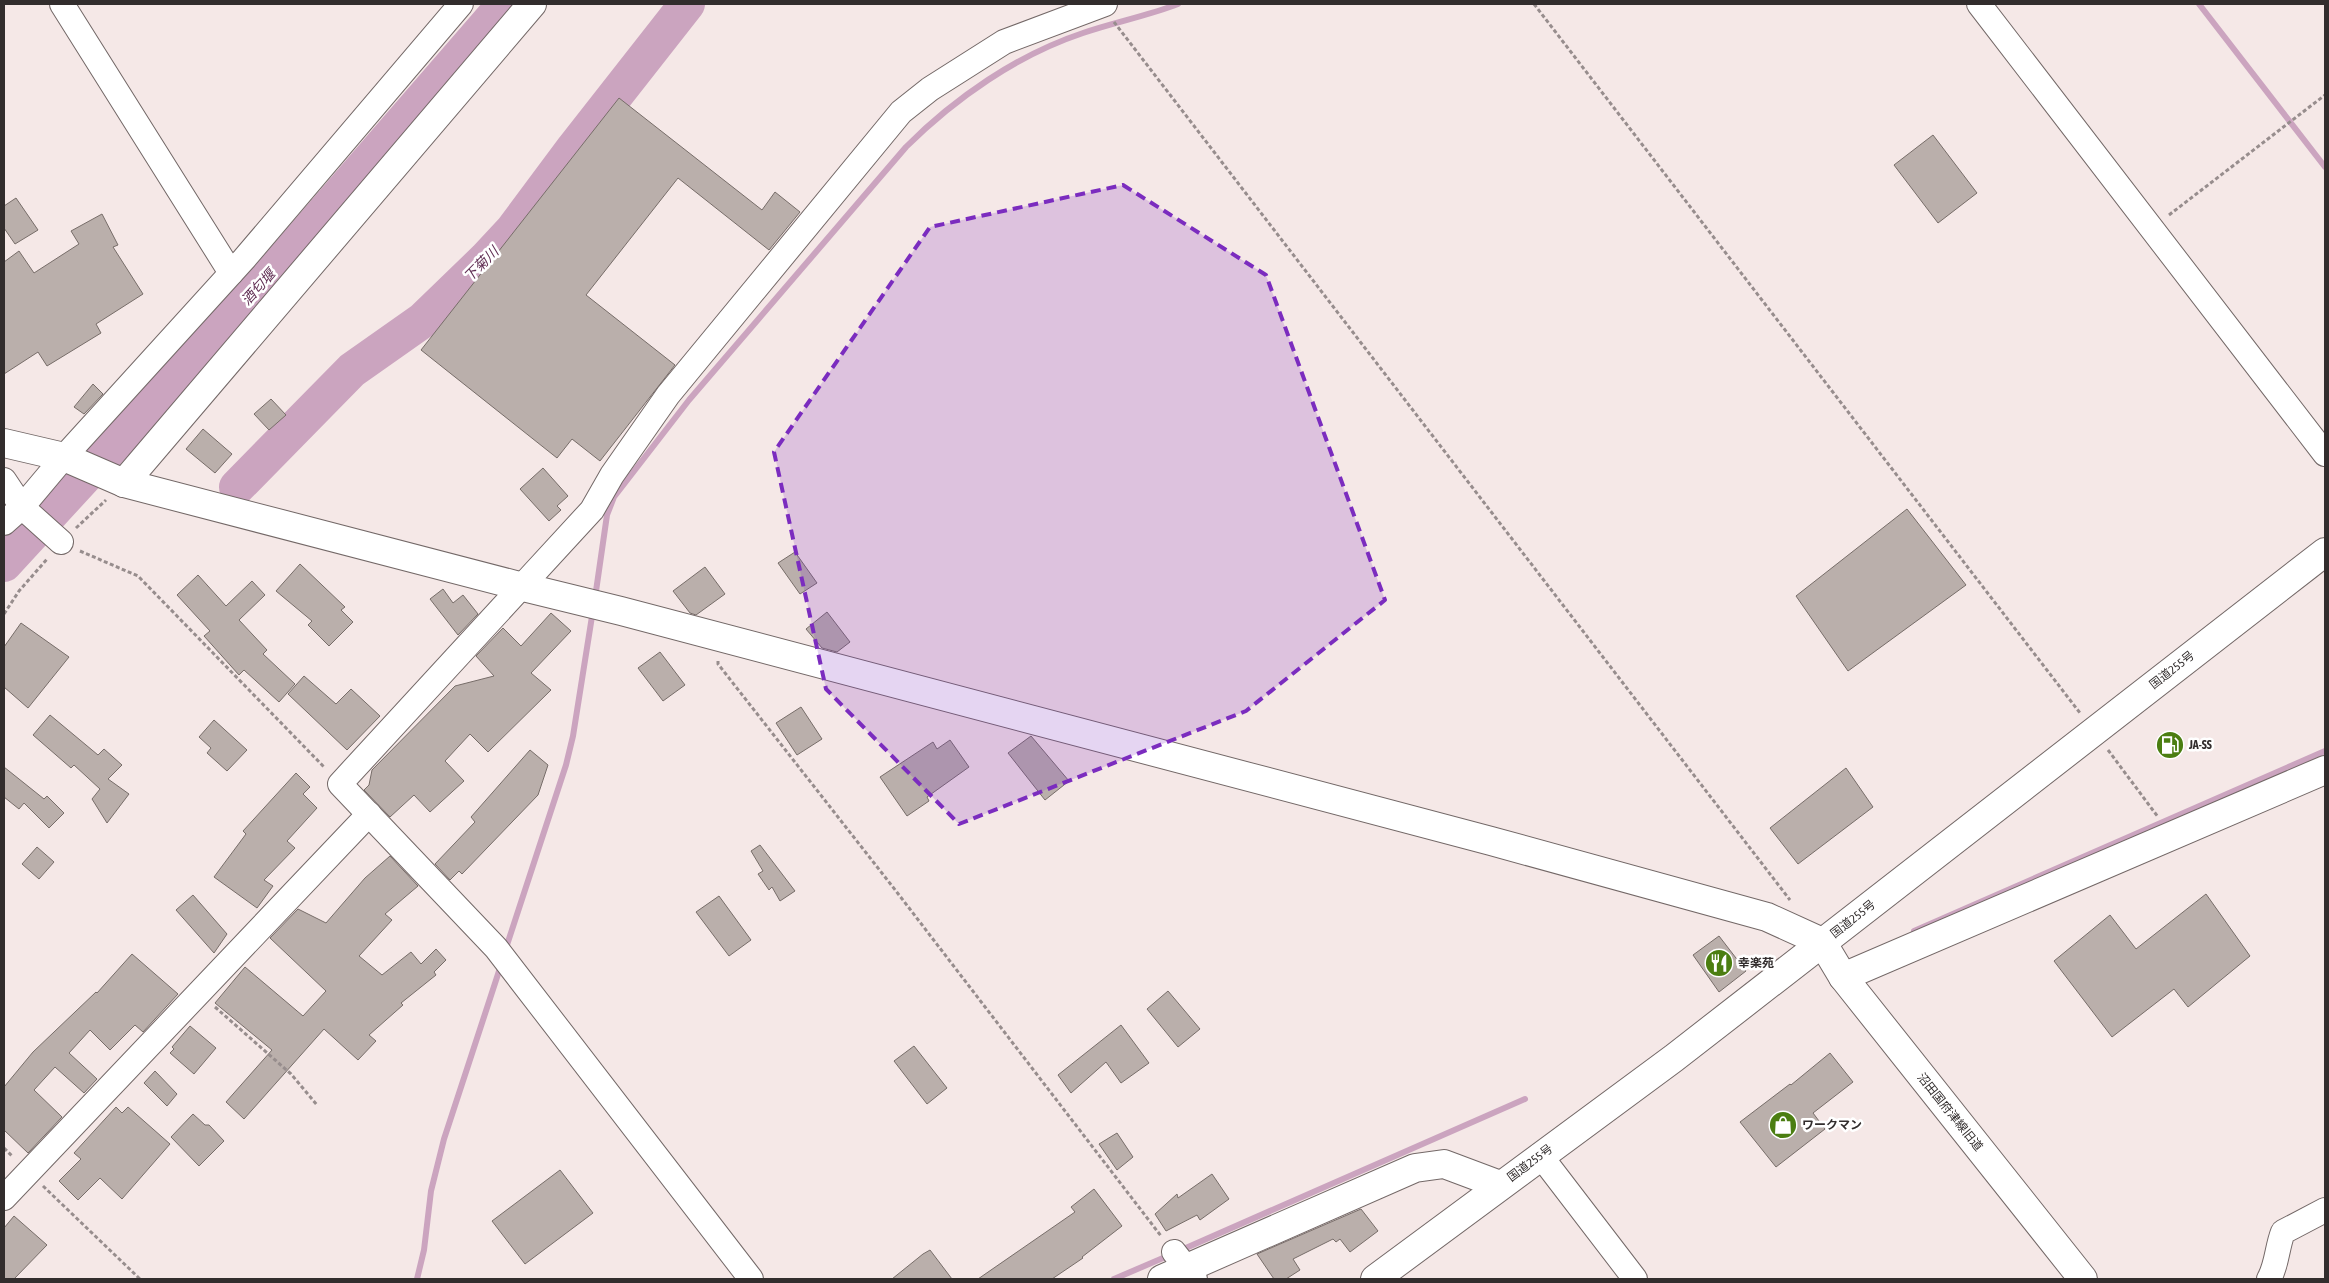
<svg xmlns="http://www.w3.org/2000/svg" width="2329" height="1283" font-family="'Asap Condensed','Noto Sans JP',sans-serif">
<style>
.lines{fill:none;stroke-linecap:round;stroke-linejoin:round}
.stream{stroke:#cba4bf;stroke-width:6}
.river{stroke:#cba4bf;stroke-width:36}
.building{fill:#baafab;stroke:#776d69}
.minor-casing{stroke:#736867;stroke-width:26}
.tertiary-casing{stroke:#736867;stroke-width:30}
.trunk-casing{stroke:#736867;stroke-width:30}
.path{stroke:#978d8d;stroke-width:3;stroke-dasharray:4 2.5;stroke-linecap:butt}
.minor{stroke:#fff;stroke-width:24}
.tertiary{stroke:#fff;stroke-width:28}
.trunk{stroke:#fff;stroke-width:28}
.marked{fill:#7b2cbf;fill-opacity:0.2;stroke:#7b2cbf;stroke-width:4;stroke-dasharray:10 6;stroke-linejoin:round}
.labels{text-anchor:middle;stroke-width:5;stroke-linejoin:round;paint-order:stroke}
.street-label{font-size:12px;fill:#322d2d;stroke:#fff}
.poi-label{font-size:12px;font-weight:bold;fill:#322d2d;stroke:#fff;text-anchor:start}
.water-label{font-size:14px;font-style:italic;fill:#602e53;stroke:#fff}
</style>
<rect width="100%" height="100%" fill="#f5e8e7"/>
<g class="lines">
<g class="stream">
<path d="M2199,4L2325,167"/>
<path d="M595,598L607,515L614,497L689,400L906,147C955,98 1017,55 1083,33C1115,22 1147,16 1178,4"/>
<path d="M1914,931L2325,751"/>
<path d="M505,951L566,765L573,736L593,610"/>
<path d="M1179,1251L1525,1099"/>
<path d="M417,1279L424,1250L431,1191L444,1139L501,965"/>
<path d="M1114,1279L1170,1255"/>
</g>
<g class="river">
<path d="M237,487L352,370L423,320L486,259L513,230L574,148L687,4"/>
<path d="M4,564L272,273L505,4"/>
</g>
</g>
<g class="building">
<path d="M619,98L762,210L775,192L800,212L769,250L678,178L586,295L675,365L600,461L572,439L557,458L421,350Z"/>
<path d="M1933,135L1977,193L1938,223L1894,165Z"/>
<path d="M16,198L38,230L15,244L4,228V206Z"/>
<path d="M102,214L118,245L113,247L143,294L96,324L101,333L47,366L38,352L4,374V262L19,251L34,273L79,244L71,231Z"/>
<path d="M93,384L103,394L84,414L74,407Z"/>
<path d="M271,399L286,415L269,430L254,414Z"/>
<path d="M203,429L232,454L215,473L186,449Z"/>
<path d="M543,468L568,496L557,506L561,510L549,521L520,489Z"/>
<path d="M1907,509L1966,585L1848,671L1796,596Z"/>
<path d="M795,552L817,583L800,594L778,563Z"/>
<path d="M300,564L345,607L341,610L353,622L329,646L308,625L312,621L276,591Z"/>
<path d="M705,567L725,594L696,615L690,613L673,591Z"/>
<path d="M198,575L226,606L252,581L265,595L239,620L267,650L263,654L295,684L279,702L244,670L239,675L204,636L210,631L177,595Z"/>
<path d="M443,589L453,603L463,595L478,614L458,635L430,599Z"/>
<path d="M827,612L850,642L837,652L822,648L806,629Z"/>
<path d="M551,613L571,631L531,673L551,690L488,752L470,734L445,761L464,781L430,812L414,795L390,817L364,790L369,785L372,770L455,686L494,676L476,656L503,628L521,646Z"/>
<path d="M21,623L69,657L28,708L4,687V647Z"/>
<path d="M660,652L685,685L663,701L638,668Z"/>
<path d="M304,676L336,704L351,689L380,716L347,750L288,694Z"/>
<path d="M801,707L822,739L797,755L776,723Z"/>
<path d="M50,715L98,755L104,749L122,765L108,779L129,794L107,823L92,799L100,789L74,765L71,768L33,735Z"/>
<path d="M214,720L247,750L227,771L207,753L211,748L199,737Z"/>
<path d="M1031,736L1069,781L1045,800L1008,753Z"/>
<path d="M950,740L969,767L927,797L929,801L907,816L880,777L933,742L937,749Z"/>
<path d="M530,750L548,765L538,795L462,874L459,871L450,880L435,864L475,822L471,817Z"/>
<path d="M4,767L44,799L47,796L64,813L49,828L24,803L19,809L4,797Z"/>
<path d="M1846,768L1873,807L1798,864L1770,828Z"/>
<path d="M296,773L310,787L303,794L317,808L287,841L295,848L264,880L273,886L257,908L214,877L246,834L243,831Z"/>
<path d="M760,845L795,891L780,901L772,887L769,890L758,874L763,871L751,851Z"/>
<path d="M37,847L54,862L39,879L22,864Z"/>
<path d="M390,856L418,886L385,914L392,920L359,956L382,975L411,952L421,964L436,949L446,960L434,972L436,975L401,1003L403,1005L369,1035L376,1041L358,1060L324,1029L244,1119L226,1102L272,1050L215,1003L245,967L303,1016L326,991L270,938L298,909L326,923L365,878Z"/>
<path d="M2206,894L2250,956L2188,1007L2174,989L2112,1037L2054,961L2110,915L2136,949Z"/>
<path d="M193,895L227,934L214,953L176,910Z"/>
<path d="M719,896L751,940L729,956L696,912Z"/>
<path d="M1719,936L1746,971L1719,992L1693,955Z"/>
<path d="M132,954L178,994L143,1032L135,1025L110,1050L90,1030L69,1053L97,1079L84,1093L55,1067L34,1090L62,1117L28,1153L4,1130V1087L33,1052L96,992L97,993Z"/>
<path d="M1168,991L1200,1029L1178,1047L1147,1009Z"/>
<path d="M1121,1025L1149,1063L1121,1083L1106,1062L1071,1093L1058,1075Z"/>
<path d="M190,1026L216,1048L194,1074L170,1053L174,1049L172,1047Z"/>
<path d="M914,1046L947,1088L927,1104L894,1061Z"/>
<path d="M1830,1053L1853,1082L1813,1113L1825,1129L1776,1167L1740,1122L1790,1084L1791,1085Z"/>
<path d="M155,1071L177,1094L167,1106L144,1083Z"/>
<path d="M116,1107L122,1113L128,1107L170,1144L122,1199L100,1178L78,1200L59,1181L81,1159L74,1153Z"/>
<path d="M193,1114L205,1125H209L224,1141L199,1166L171,1137Z"/>
<path d="M1117,1133L1133,1157L1117,1170L1099,1144Z"/>
<path d="M560,1170L593,1213L525,1264L492,1221Z"/>
<path d="M1212,1174L1229,1199L1200,1220L1197,1215L1166,1231L1155,1214L1177,1194L1178,1198Z"/>
<path d="M1094,1189L1122,1226L1082,1257L1083,1258L1052,1279H978L1075,1212L1071,1207Z"/>
<path d="M1361,1209L1378,1231L1350,1252L1340,1239L1336,1242L1333,1239L1293,1259L1300,1270L1286,1279H1274L1257,1254Z"/>
<path d="M14,1216L47,1245L14,1279H4V1228Z"/>
<path d="M930,1250L952,1279H892L923,1254Z"/>
</g>
<g class="lines">
<defs>
<g id="minor">
<path d="M62,4L231,273"/>
<path d="M1979,4L2325,454"/>
<path d="M4,480L22,507L61,542"/>
<path d="M4,523L22,507L64,457L244,259L461,4"/>
<path d="M1540,1155L1635,1279"/>
<path d="M4,1198L369,814"/>
<path d="M1174,1252L1195,1279"/>
<path d="M751,1279L496,948L340,784L592,510L612,475L668,395L901,112L930,89L1004,42L1105,4"/>
<path d="M2269,1279C2277,1265 2277,1247 2283,1232L2325,1210"/>
</g>
<g id="tertiary">
<path d="M4,443L64,457L124,483L523,587L621,611L1491,841L1767,917L1822,942L1843,977L2083,1279"/>
<path d="M124,483L532,4"/>
<path d="M1843,977L2325,770"/>
<path d="M1162,1279L1415,1168L1444,1164L1500,1185"/>
</g>
<path id="trunk" d="M1375,1279L1674,1058L2325,552"/>
</defs>
<use href="#minor" class="minor-casing"/>
<use href="#tertiary" class="tertiary-casing"/>
<use href="#trunk" class="trunk-casing"/>
<g class="path">
<path d="M1534,4L2080,713"/>
<path d="M1114,22L1790,900"/>
<path d="M2169,215L2325,95"/>
<path d="M76,528L106,500"/>
<path d="M80,551L138,576L325,768"/>
<path d="M4,614L19,591L48,558"/>
<path d="M718,661V664L896,891L1161,1236"/>
<path d="M2108,750L2158,817"/>
<path d="M215,1007L291,1074L317,1105"/>
<path d="M4,1148L13,1157"/>
<path d="M43,1186L140,1279"/>
</g>
<use href="#minor" class="minor"/>
<use href="#tertiary" class="tertiary"/>
<use href="#trunk" class="trunk"/>
</g>
<path class="marked" d="M1123,185L1266,275L1385,600L1246,711L959,824L826,689L774,452L930,227Z"/>
<defs>
<symbol id="fuel-disc" viewBox="-11 -11 22 22"><circle r="9.5" fill="#4b7e11" stroke="#fff"/><path d="M-5.5-6h7V0h2V4h1.3V-2.5L3-4.5l.8-.8L6-3V5H2.5V1h-1V6h-7ZM-4.2-4.7v3.2H.2V-4.7Z" fill="#fff"/></symbol>
<symbol id="restaurant-disc" viewBox="-11 -11 22 22"><circle r="9.5" fill="#4b7e11" stroke="#fff"/><path d="M-5-6h1v4h1v-4h1v4h1v-4h1v5L-1.5 .5V6h-2V.5L-5-1ZM5-6V6H3V1.5H1.5Q1.5-4 5-6Z" fill="#fff"/></symbol>
<symbol id="shop-disc" viewBox="-11 -11 22 22"><circle r="9.5" fill="#4b7e11" stroke="#fff"/><path d="M-5-2.5h2.3a2.7 3.5 0 0 1 5.4 0H5L5.5 6h-11ZM-1.5-2.5h3a1.5 2.3 0 0 0-3 0Z" fill="#fff"/></symbol>
</defs>
<g fill-rule="evenodd">
<use href="#fuel-disc" x="2154" y="729" width="32" height="32"/>
<use href="#restaurant-disc" x="1703" y="947" width="32" height="32"/>
<use href="#shop-disc" x="1767" y="1109" width="32" height="32"/>
</g>
<g class="labels">
<g class="street-label">
<text transform="translate(2172 670) rotate(-38)" y="4">国道255号</text>
<text transform="translate(1853 919) rotate(-38)" y="4">国道255号</text>
<text transform="translate(1950 1112) rotate(51)" y="4">沼田国府津線旧道</text>
<text transform="translate(1530 1163) rotate(-37)" y="4">国道255号</text>
</g>
<g class="poi-label">
<text x="2189" y="749">JA-SS</text>
<text x="1738" y="967">幸楽苑</text>
<text x="1802" y="1129">ワークマン</text>
</g>
<g class="water-label">
<text transform="translate(481 264) rotate(-45)" y="5">下菊川</text>
<text transform="translate(258 287) rotate(-48)" y="5">酒匂堰</text>
</g>
</g>
<rect width="2329" height="1283" fill="none" stroke="#322d2d" stroke-width="10"/>
</svg>
